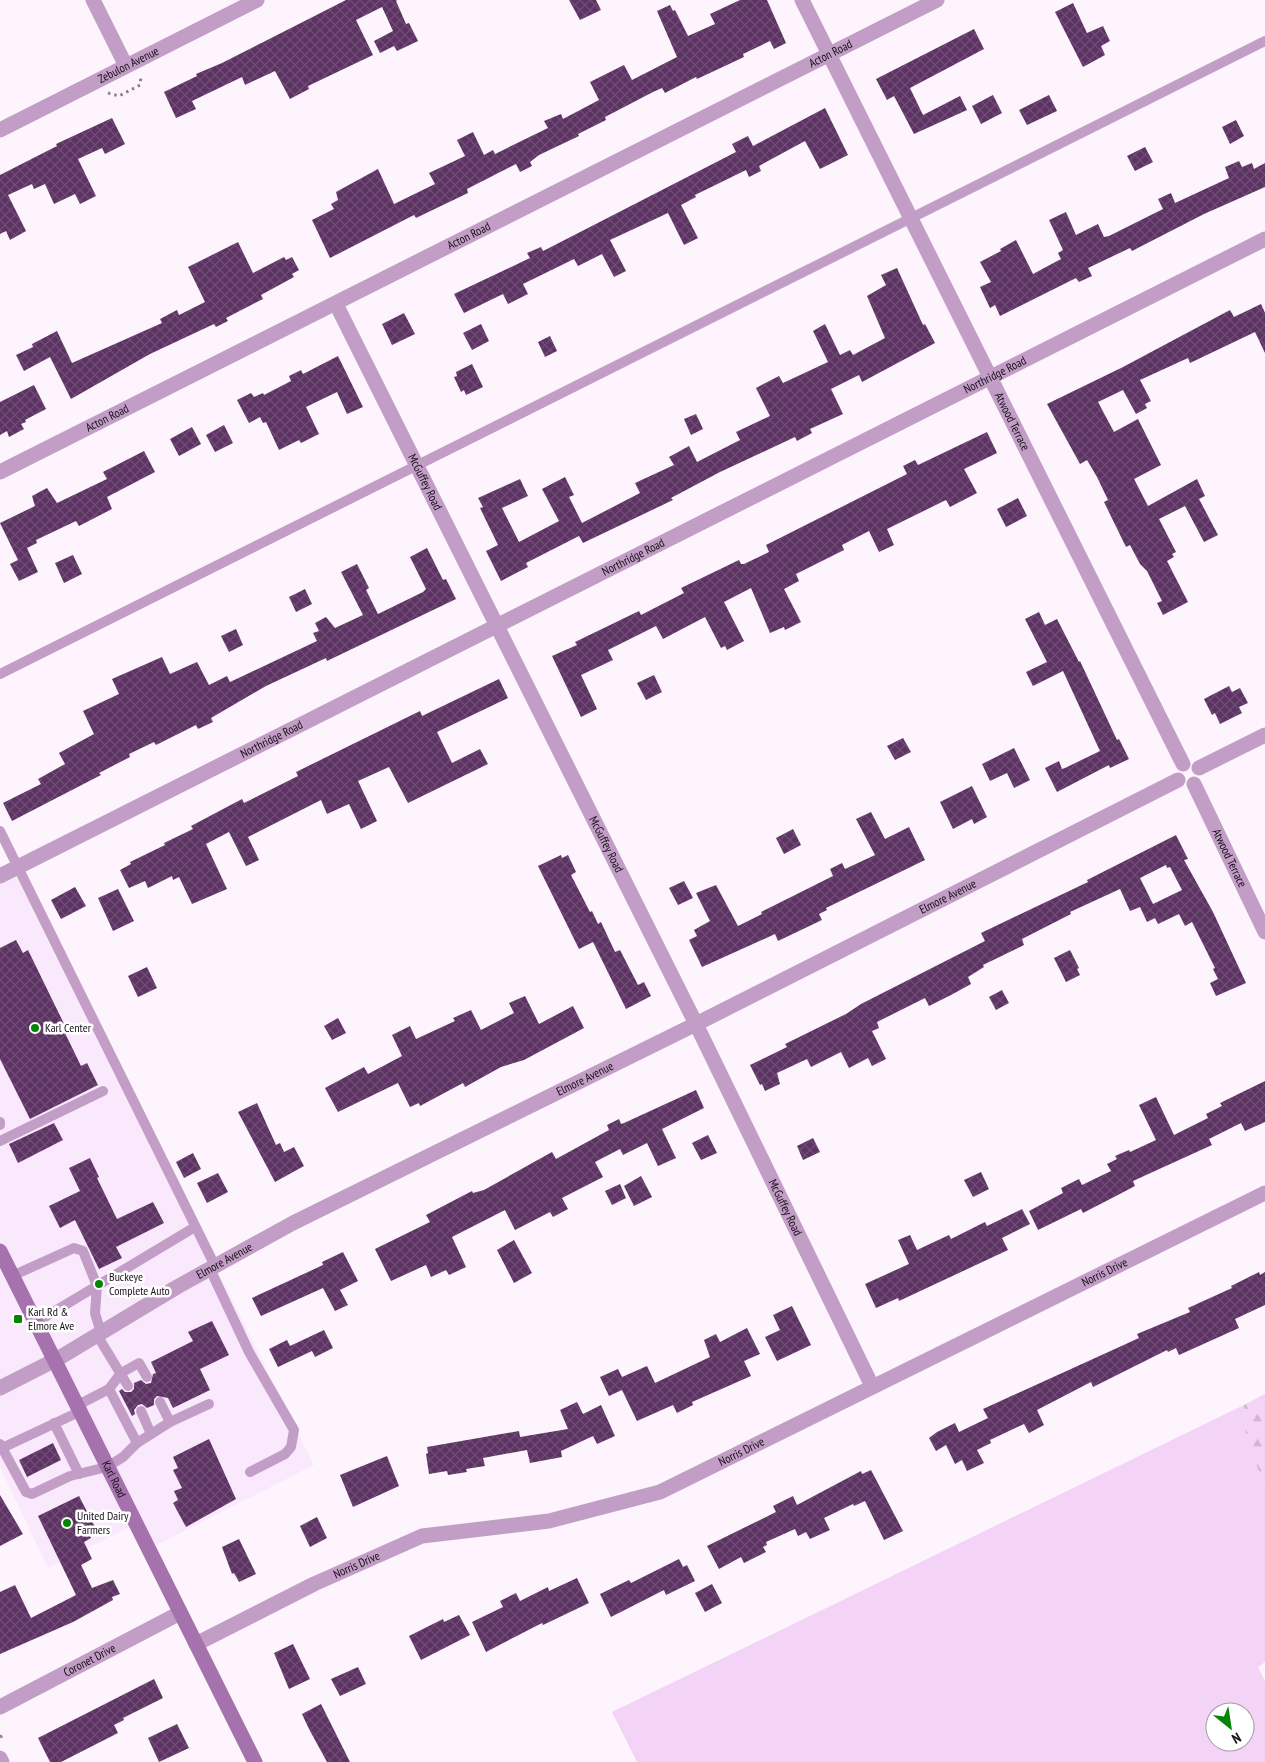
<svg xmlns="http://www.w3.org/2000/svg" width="1265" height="1762" font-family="'PT Sans Narrow',sans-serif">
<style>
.built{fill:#fae9fc}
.green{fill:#f3d3f6;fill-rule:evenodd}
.forest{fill:url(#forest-firs)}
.building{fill:url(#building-cross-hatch);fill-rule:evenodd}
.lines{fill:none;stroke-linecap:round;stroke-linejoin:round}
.path{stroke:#89818a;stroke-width:3;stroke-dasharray:2.5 4;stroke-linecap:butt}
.service{stroke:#c29ec6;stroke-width:10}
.minor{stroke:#c29ec6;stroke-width:15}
.secondary{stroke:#a672ad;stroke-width:15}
.poi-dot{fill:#048505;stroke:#fff;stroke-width:2}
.labels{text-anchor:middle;stroke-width:5;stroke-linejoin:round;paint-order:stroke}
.street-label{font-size:12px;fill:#171018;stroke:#fff}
.poi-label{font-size:12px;fill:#171018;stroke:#fff;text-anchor:start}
</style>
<defs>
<pattern id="forest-firs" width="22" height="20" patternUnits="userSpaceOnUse" patternTransform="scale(1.25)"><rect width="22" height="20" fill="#f3d3f6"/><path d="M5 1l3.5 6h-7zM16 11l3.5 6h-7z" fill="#d0b4d2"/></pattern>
<pattern id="building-cross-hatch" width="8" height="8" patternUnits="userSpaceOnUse" patternTransform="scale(1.25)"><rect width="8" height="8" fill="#5d3363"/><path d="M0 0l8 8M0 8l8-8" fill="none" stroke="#6f4d74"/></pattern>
</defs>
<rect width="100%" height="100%" fill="#fdf4fe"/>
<path class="built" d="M18,868L314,1465L147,1550L134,1525L48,1568L0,1467V877Z"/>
<path class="green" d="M1244,1405L1246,1441L1265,1485V1662L1258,1667L1265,1681V1762H637L612,1712ZM1215,1712H1245V1742H1215Z"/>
<path class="forest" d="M1265,1394V1485L1246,1441L1244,1405Z"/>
<g class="building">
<path d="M346,0H397L396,1L406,24L409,23L418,41L397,51L394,46L380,53L374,41L393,31L382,7L356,20L373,55L308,86L309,89L290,99L275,71L245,85L242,77L192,101L196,109L176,118L164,92L197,76L196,74L222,63Z"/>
<path d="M569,0H596L601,10L580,20Z"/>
<path d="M740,0H767L786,43L774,49L770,41L743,54L744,57L697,79L696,77L665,93L662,88L653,92L605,117L606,120L578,134L579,136L539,155L530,162L532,166L520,172L516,164L467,189L468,193L416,218L414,215L330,258L312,220L334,209L331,204L338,200L336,192L378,169L394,204L435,184L429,173L465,156L457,140L473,132L484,155L493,150L495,154L548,128L544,121L561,114L563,119L599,100L590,82L624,65L632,80L677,57L657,11L670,5L673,11L675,10L688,36L715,24L710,14Z"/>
<path d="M1073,3L1087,33L1103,26L1110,41L1101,46L1105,55L1083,67L1055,12Z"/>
<path d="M974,29L984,49L910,88L923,115L960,96L967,110L914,134L894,96L887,100L876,79Z"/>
<path d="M993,95L1002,113L981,124L972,106Z"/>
<path d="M1049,95L1057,111L1027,125L1019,110Z"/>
<path d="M825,108L848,155L820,169L805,141L759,166L761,171L749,177L746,170L695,195L696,197L681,205L698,238L684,245L668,213L610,240L626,271L614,277L602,254L578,266L574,259L523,284L528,294L508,304L503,294L464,313L454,294L530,258L527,253L541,247L543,251L549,248L736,152L732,144L748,136L753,146Z"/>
<path d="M112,118L125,144L105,154L102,148L78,159L96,196L80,204L75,194L54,204L45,184L34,189L32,184L8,195L26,231L10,240L6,231L0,234V175L57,146L56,144Z"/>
<path d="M1236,120L1244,136L1230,144L1222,127Z"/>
<path d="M1145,147L1153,162L1135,171L1127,156Z"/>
<path d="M1239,161L1242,167L1252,163L1254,169L1265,163V187L1204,214L1132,251L1130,248L1088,268L1092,276L1079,282L1076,278L1000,316L995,305L990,308L980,287L991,282L980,262L1001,251L1000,249L1016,240L1033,274L1061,259L1058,253L1063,250L1049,220L1066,212L1076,235L1098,224L1104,237L1109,236L1163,209L1158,199L1171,193L1175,203L1229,178L1225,167Z"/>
<path d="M238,242L253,273L284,257L286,260L292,257L299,270L292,274L294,277L261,295L263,299L226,318L228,321L216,327L214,324L150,354L71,399L50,357L24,371L16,355L33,347L32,344L57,331L72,363L162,323L160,319L177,310L179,315L205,302L188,267Z"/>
<path d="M897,268L923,325L925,324L935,343L862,382L859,375L831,389L843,414L810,429L812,433L797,441L795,437L720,472L671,498L673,500L583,543L579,536L526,563L528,567L501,581L486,551L498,545L480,508L483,507L478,498L520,479L528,496L502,508L519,542L559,521L542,489L565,477L574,495L569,497L582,523L640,493L635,483L674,465L669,457L689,446L697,462L740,440L736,432L770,416L756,388L779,376L783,383L828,362L813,331L825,324L840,355L850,350L853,355L885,338L867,296L886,285L881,275Z"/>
<path d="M1261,304L1265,313V353L1255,332L1190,363L1188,358L1140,380L1151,401L1145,404L1147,408L1136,414L1123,390L1098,402L1114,432L1138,419L1161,465L1134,479L1148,506L1197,479L1205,496L1199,499L1218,535L1204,542L1185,506L1159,519L1176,552L1172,554L1174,557L1167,561L1188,602L1163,615L1157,603L1162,601L1147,571L1140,564L1130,545L1126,547L1104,502L1108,500L1097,477L1087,460L1080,464L1047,404L1123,367L1230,310L1234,317Z"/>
<path d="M404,313L415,334L392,345L382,324Z"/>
<path d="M481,324L489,341L472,350L463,333Z"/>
<path d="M550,336L557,351L545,357L538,342Z"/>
<path d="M338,356L363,407L347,414L337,392L306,407L319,434L301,443L299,440L279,450L266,422L263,423L260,417L249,423L237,400L251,393L254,397L263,393L264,395L291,381L289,376L301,370L303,374Z"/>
<path d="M472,364L483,387L466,395L464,390L461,392L454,377L457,376L456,372Z"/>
<path d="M34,385L46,409L25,420L26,422L21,424L24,429L9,437L7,431L0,435V402Z"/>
<path d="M696,414L703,429L691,435L684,419Z"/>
<path d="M224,425L233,443L215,452L206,435Z"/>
<path d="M192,427L201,444L179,456L170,439Z"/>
<path d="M987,432L997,453L964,469L977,493L950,507L946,500L887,529L894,545L879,552L869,531L842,545L844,550L796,574L799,581L784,589L801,622L785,630L784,627L770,633L751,588L724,602L744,641L727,650L725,646L721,648L705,617L663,639L656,626L608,650L613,660L581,675L597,709L581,717L552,656L577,645L575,642L639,611L641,615L684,593L681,588L739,560L741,564H744L769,552L766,545L907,474L903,466L915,460L918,465Z"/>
<path d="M144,451L155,472L107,497L112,509L79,526L76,521L36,540L37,543L27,548L38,572L19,581L10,564L18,560L0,523L35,506L32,496L47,488L57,503L107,479L103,472Z"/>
<path d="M1018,498L1027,516L1006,527L997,509Z"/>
<path d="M427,548L443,580L446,579L456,599L327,661L326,658L266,686L211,718L213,722L198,729L196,725L156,745L154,742L129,754L130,757L99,773L101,775L12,821L3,803L41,784L38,779L65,764L59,753L94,734L83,711L119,694L112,679L162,657L170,674L197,662L209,685L227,676L230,682L317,641L313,633L319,631L315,623L326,617L335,628L363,615L341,572L357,564L369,588L366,590L378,614L423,592L426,589L410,557Z"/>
<path d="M73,555L82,574L64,583L55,563Z"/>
<path d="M305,589L312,604L296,612L289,597Z"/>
<path d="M1039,612L1045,625L1057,619L1079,662L1080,661L1117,740L1119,739L1129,759L1110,768L1109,765L1057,792L1045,768L1059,761L1062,769L1065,768L1100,751L1063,671L1033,686L1026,672L1047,662L1025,619Z"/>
<path d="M236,629L243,645L229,652L221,636Z"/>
<path d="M654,675L662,692L646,700L637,683Z"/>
<path d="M499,679L508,698L437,732L452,763L480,749L488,764L408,803L389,767L358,781L377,821L361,829L349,804L327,814L321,800L248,837L259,860L246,866L229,832L206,844L227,889L192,904L179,877L173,880L172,876L148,888L145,881L129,888L120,870L131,864L130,862L165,845L164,843L193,829L191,826L242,799L244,803L298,776L296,772L420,711L422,716Z"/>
<path d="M1229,686L1232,692L1240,688L1248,703L1239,707L1242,713L1220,724L1215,713L1212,715L1204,699Z"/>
<path d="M903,738L911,752L895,760L887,746Z"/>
<path d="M1014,748L1030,780L1014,788L1007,773L990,781L982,764Z"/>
<path d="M972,786L987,817L974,824L972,819L953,829L940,802Z"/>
<path d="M871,812L885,839L909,827L925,860L826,908L827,910L819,914L822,920L778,941L775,934L702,967L689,940L697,936L694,930L710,921L696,893L716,885L738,926L762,914L761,912L833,876L830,869L842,863L845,869L875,855L856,819Z"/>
<path d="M793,829L801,845L784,854L776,838Z"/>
<path d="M1176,835L1188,859L1184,860L1213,912L1246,983L1216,996L1210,983L1218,979L1213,969L1215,968L1192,922L1185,926L1179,914L1158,924L1155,918L1147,922L1140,907L1130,911L1120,889L1070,912L1071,914L1022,939L1024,945L983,965L984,967L968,977L971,984L951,995L929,1006L925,998L877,1022L879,1028L872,1031L886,1059L872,1066L868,1058L849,1068L841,1052L811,1067L807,1059L777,1073L780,1084L765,1091L762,1084L760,1085L750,1065L787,1047L785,1044L846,1014L861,1004L985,941L981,933L1088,882L1087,880ZM1166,865L1167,868L1170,867L1182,890L1153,904L1140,878Z"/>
<path d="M561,855L562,858L568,855L576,872L571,875L590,912L592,911L598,924L601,922L615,952L620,950L638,985L644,982L651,996L626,1009L593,942L579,949L538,866Z"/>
<path d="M684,881L693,898L678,905L669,888Z"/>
<path d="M75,887L86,906L61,919L51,900Z"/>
<path d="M118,889L134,921L113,931L98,898Z"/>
<path d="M16,940L23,953L28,950L67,1030L64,1031L81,1066L87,1063L98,1085L30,1119L0,1059V948Z"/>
<path d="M1070,950L1079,968L1077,969L1080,975L1066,982L1054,958Z"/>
<path d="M147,967L157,988L138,997L128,976Z"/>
<path d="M1002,990L1009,1003L996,1010L989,997Z"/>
<path d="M525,996L539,1024L573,1006L584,1028L524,1060L501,1067L465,1087L463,1083L420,1106L419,1103L410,1107L398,1083L338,1112L325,1088L364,1067L368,1074L402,1056L392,1035L410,1026L416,1039L455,1021L453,1018L471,1010L481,1030L514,1013L509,1003Z"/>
<path d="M338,1018L346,1033L332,1040L324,1026Z"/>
<path d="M1265,1081V1122L1245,1131L1241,1123L1209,1139L1212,1145L1133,1181L1135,1186L1114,1197L1083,1213L1081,1209L1038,1230L1029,1211L1063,1193L1061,1188L1079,1179L1082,1185L1111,1171L1107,1164L1117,1159L1115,1156L1129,1150L1130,1152L1156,1140L1139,1105L1156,1097L1174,1135L1208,1118L1206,1114L1222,1106L1220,1103Z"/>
<path d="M696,1090L704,1108L662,1129L676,1158L658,1166L647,1143L623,1155L620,1149L595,1162L603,1177L562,1198L568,1209L553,1217L550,1212L515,1230L505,1210L452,1237L466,1267L449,1275L446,1270L431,1277L426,1265L391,1281L375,1249L430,1222L426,1215L472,1191L473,1193L484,1190L552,1152L556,1159L609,1130L607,1125L619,1119L621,1124L624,1123Z"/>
<path d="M257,1103L276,1145L280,1143L284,1152L294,1147L304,1166L275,1182L238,1112Z"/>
<path d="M54,1123L63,1140L18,1163L9,1144Z"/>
<path d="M708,1135L717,1153L701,1160L692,1143Z"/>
<path d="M813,1138L820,1152L803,1160L797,1146Z"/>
<path d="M193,1153L201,1169L184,1178L176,1162Z"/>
<path d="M90,1158L99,1177L97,1178L117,1219L153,1202L164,1223L116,1247L122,1258L99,1269L75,1220L60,1228L49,1206L80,1191L69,1168Z"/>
<path d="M981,1172L989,1189L973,1197L964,1180Z"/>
<path d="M218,1173L228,1192L207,1203L197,1183Z"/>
<path d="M641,1176L652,1197L634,1206L624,1186Z"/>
<path d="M620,1184L626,1198L612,1205L605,1191Z"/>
<path d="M1022,1209L1030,1224L1002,1238L1008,1250L899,1301L898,1298L876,1308L865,1284L909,1264L898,1240L910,1235L917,1250L949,1235L951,1239L985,1222L987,1226Z"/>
<path d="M514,1240L532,1273L514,1283L497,1250Z"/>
<path d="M343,1252L358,1281L340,1290L348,1305L335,1311L323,1288L261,1316L252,1298L323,1265L322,1262Z"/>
<path d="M1259,1272L1260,1275L1265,1272V1305L1235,1319L1239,1328L1179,1355L1176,1348L1168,1352L1167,1350L1093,1387L1091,1382L1037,1410L1044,1425L1029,1433L1024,1424L990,1440L991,1443L977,1450L984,1463L967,1471L962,1460L955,1464L946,1445L936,1451L929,1438L937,1432L955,1423L959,1432L988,1418L983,1409L1139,1338L1137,1334L1190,1312L1188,1308L1232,1288L1231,1286Z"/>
<path d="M792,1306L811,1345L777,1361L765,1337L780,1330L773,1315Z"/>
<path d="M212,1321L229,1355L200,1369L210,1390L173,1408L168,1398L157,1396L154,1399V1405L147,1408L142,1404L138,1405L134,1410L135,1414L132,1416L119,1391L122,1389L125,1392H131L134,1389V1383L141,1380L146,1384L151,1383L153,1374L156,1373L151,1362L193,1341L188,1332Z"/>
<path d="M747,1328L760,1354L744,1361L751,1376L692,1402L693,1405L677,1413L673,1405L637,1421L622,1390L609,1396L600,1377L618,1369L622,1377L647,1366L655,1383L710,1357L704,1340L716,1334L720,1342Z"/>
<path d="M324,1330L333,1348L315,1357L312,1351L278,1367L269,1349L287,1340L290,1346Z"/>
<path d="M577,1402L583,1414L601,1405L615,1436L597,1444L593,1436L561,1451L562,1457L530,1463L527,1450L483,1458L485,1466L466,1469L467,1472L448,1475L447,1471L429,1474L426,1454L428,1453L427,1447L519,1431L520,1437L568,1429L560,1410Z"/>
<path d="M209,1439L236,1499L186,1527L173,1503L178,1500L174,1491L182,1488L173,1470L178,1468L173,1457Z"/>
<path d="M53,1443L61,1460L27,1477L19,1460Z"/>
<path d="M387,1456L399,1486L353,1507L340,1475Z"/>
<path d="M871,1470L903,1531L884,1540L865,1501L854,1506L853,1504L824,1518L830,1530L810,1539L806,1532L798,1536L795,1529L766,1542L767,1545L763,1547L766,1552L744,1563L741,1557L719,1569L707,1546L776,1512L773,1506L793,1496L797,1505L861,1471L862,1474Z"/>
<path d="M0,1495L23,1534L0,1546Z"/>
<path d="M79,1496L96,1529L88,1532L91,1538L84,1542L92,1559L81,1565L92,1588L113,1580L120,1594L112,1597L113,1600L73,1622L0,1654V1592L15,1585L31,1618L76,1595L38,1516Z"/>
<path d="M317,1517L327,1538L310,1547L300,1526Z"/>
<path d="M239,1539L256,1574L239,1582L234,1573L232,1574L222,1547Z"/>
<path d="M679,1559L683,1567L687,1565L695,1581L666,1595L664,1590L611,1617L600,1594L629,1580L631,1583Z"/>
<path d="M577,1578L589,1603L543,1625L542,1623L486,1652L472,1622L503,1607L500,1601L516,1593L520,1601L548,1587L549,1591Z"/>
<path d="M712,1584L722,1603L705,1612L695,1593Z"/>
<path d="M459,1615L470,1635L421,1660L409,1636L443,1619L444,1622Z"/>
<path d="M293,1644L310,1679L289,1689L274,1653Z"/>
<path d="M358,1667L366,1684L340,1696L331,1679Z"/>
<path d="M154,1679L163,1698L123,1718L124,1720L114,1725L118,1733L61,1762H50L38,1738Z"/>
<path d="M321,1704L350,1762H327L309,1729L302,1714Z"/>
<path d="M177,1724L189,1748L159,1762L148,1738Z"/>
</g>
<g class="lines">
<g class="path">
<path d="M108,93L119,96L140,85L141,77"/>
<path d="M0,1737L4,1735"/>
</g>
<g class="service">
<path d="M0,674L1265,41"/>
<path d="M0,831L215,1266"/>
<path d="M0,1122V1125"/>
<path d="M0,1141L103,1091"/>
<path d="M210,1269L249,1352L294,1430L291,1447L285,1454L250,1472"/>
<path d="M12,1276L74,1248L83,1251L97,1286L95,1313L101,1333"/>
<path d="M35,1323L195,1227"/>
<path d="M97,1335L128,1386"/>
<path d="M76,1406L109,1389"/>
<path d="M141,1411L151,1434"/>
<path d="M170,1422L209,1404"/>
<path d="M54,1423L79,1474"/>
<path d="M137,1443L109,1389L121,1373L139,1363L147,1377"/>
<path d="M0,1444L26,1492L32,1494L70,1476L107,1467L123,1457L137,1443L170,1422L160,1402"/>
<path d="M2,1448L79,1412"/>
</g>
<g class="minor">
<path d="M93,0L126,66"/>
<path id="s1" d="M802,0L1183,764"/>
<path id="s2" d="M0,130L257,0"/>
<path id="s3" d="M336,304L696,1024L872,1386"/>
<path id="s4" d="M0,472L937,0"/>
<path d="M1199,768L1265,735"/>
<path id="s5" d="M1194,784L1265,932"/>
<path id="s6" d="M0,876L1265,239"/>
<path id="s7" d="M0,1388L59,1358L177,1287L293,1223L696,1024L1178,780"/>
<path id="s8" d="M196,1644L314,1584L422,1536L549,1521L660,1492L1265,1193"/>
<path id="s9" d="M0,1707L180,1613"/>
<path d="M0,1758L2,1762"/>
</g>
<path class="secondary" id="s10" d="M0,1251L255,1762"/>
</g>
<g class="poi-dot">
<circle cx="35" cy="1028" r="5"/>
<circle cx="99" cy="1284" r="5"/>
<rect x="13" y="1314" width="10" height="10" rx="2.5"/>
<circle cx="67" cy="1523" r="5"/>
</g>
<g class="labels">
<g class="street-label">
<text dy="4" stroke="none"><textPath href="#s4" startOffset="930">Acton Road</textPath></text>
<text dy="4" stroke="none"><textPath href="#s2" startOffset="144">Zebulon Avenue</textPath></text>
<text dy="4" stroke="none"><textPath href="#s4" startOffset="525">Acton Road</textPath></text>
<text dy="4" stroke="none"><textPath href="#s6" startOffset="1114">Northridge Road</textPath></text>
<text dy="4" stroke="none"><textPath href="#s4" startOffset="120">Acton Road</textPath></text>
<text dy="4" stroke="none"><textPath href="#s1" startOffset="471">Atwood Terrace</textPath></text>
<text dy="4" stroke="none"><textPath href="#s3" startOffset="199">McGuffey Road</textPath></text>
<text dy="4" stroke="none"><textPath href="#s6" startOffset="709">Northridge Road</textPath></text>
<text dy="4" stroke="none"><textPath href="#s6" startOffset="304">Northridge Road</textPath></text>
<text dy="4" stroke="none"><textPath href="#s3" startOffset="604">McGuffey Road</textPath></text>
<text dy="4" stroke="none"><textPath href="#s5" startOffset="82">Atwood Terrace</textPath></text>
<text dy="4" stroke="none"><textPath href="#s7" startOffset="1068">Elmore Avenue</textPath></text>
<text dy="4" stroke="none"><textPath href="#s7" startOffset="662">Elmore Avenue</textPath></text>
<text dy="4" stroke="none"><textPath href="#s3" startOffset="1009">McGuffey Road</textPath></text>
<text dy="4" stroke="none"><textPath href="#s7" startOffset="258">Elmore Avenue</textPath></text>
<text dy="4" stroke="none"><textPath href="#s8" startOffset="989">Norris Drive</textPath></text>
<text dy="4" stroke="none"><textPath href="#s8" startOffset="584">Norris Drive</textPath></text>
<text dy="4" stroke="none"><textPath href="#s10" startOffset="255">Karl Road</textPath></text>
<text dy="4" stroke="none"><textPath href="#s8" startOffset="179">Norris Drive</textPath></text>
<text dy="4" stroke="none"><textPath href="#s9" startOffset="101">Coronet Drive</textPath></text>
</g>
<g class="poi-label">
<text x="45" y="1032">Karl Center</text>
<text x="109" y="1281">Buckeye<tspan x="109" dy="14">Complete Auto</tspan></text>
<text x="28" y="1316">Karl Rd &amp;<tspan x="28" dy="14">Elmore Ave</tspan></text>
<text x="77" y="1520">United Dairy<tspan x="77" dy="14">Farmers</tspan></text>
</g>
</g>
<g transform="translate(1230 1727) rotate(150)"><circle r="24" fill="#ffffff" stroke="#a29fa3"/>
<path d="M0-4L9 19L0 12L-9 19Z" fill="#048505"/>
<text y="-8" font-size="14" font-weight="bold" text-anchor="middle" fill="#171018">N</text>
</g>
</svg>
